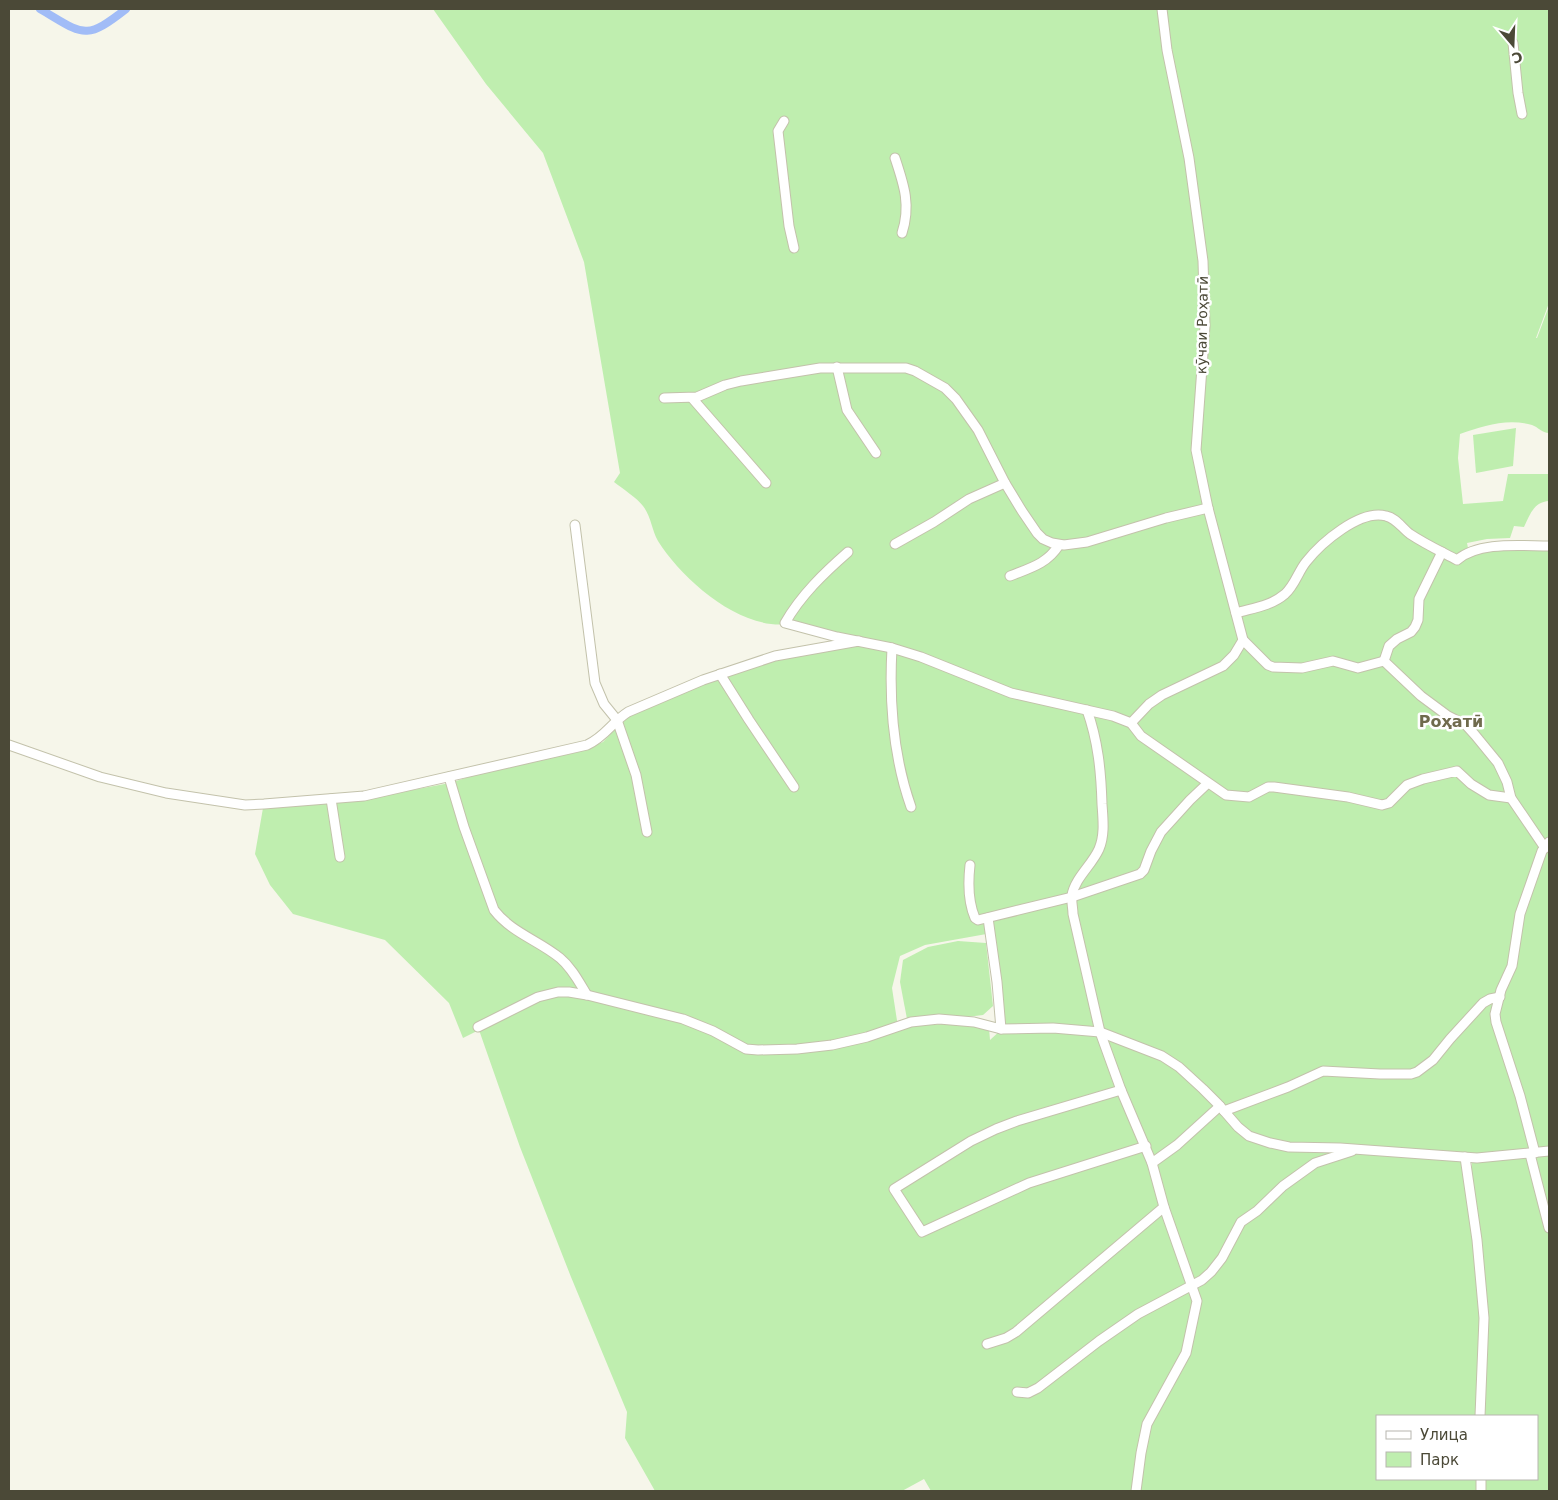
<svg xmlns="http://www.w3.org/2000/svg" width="1558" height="1500" font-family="'DejaVu Sans',sans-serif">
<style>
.green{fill:#bfeeaf;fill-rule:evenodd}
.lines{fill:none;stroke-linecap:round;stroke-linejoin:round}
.canal{stroke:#a1bcf7;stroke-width:8}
.minor-casing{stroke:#c3c2ab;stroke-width:11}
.minor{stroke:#fff;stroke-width:9}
.labels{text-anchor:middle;stroke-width:5;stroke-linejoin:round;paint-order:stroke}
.street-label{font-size:14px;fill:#4b4937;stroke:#fff}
.quarter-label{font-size:16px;font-weight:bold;fill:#6f6b4d;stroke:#fff}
</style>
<rect width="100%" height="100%" fill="#f6f6ea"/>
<g class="green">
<path d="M433,9H1549V303L1536,338H1537L1549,306V433C1542,433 1538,427 1532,425C1507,418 1483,426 1460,434L1458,458L1463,504L1503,501L1508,474H1549V501C1534,502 1530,514 1524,527L1514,526L1510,538L1487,539L1467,543L1469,553L1549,545V1491H931L924,1479L902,1491H655L625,1438L627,1412L571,1277L520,1147L479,1030L463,1038L449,1003L385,940L293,914L270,885L255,854L263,808L364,799L450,783L484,772L578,752L603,742L633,710L774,653L856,639L815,630L798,622C747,637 684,582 658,541C652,531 651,516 643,506C637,498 623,489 614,482L620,473L584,262L543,153L486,84ZM992,933L1002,1029L990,1040L989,1028L971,1022L898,1027L892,988L900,956L925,945ZM1456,1156L1495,1159L1472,1163V1178L1466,1167ZM1377,1416H1537V1479H1377Z"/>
<path d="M1516,428L1513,466L1476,473L1473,435Z"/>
<path d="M958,941L986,943L993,1006L983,1015L942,1020L907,1019L900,982L903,960L928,947Z"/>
</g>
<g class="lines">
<path class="canal" d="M40,9C83,34 84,42 126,9"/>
<defs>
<g id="minor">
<path d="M1162,9L1167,50L1189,158L1203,261L1205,326L1196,450L1208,508L1243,640"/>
<path d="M1513,43L1518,93L1522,114"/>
<path d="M784,121L778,131L789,226L794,248"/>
<path d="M895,158C904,185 911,205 902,233"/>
<path d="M837,367L847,410L876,453"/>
<path d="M664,398L697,397L725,385L741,381L820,368H906L915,371L945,388L956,399L978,430L1005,483L1022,511L1037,533L1043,539L1052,543L1064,545L1087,542L1166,518L1208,508"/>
<path d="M692,398L766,483"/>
<path d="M575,525L595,683L604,704L617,720L636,775L647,832"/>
<path d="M895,544L934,522L969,499L1005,483"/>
<path d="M848,552C824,573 801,595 785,623L837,637L892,648L921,657L1011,693L1113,716L1131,723L1141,736L1226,795L1249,797L1268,787H1274L1348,797L1382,805L1389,803L1407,785L1423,779L1457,771L1471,784L1489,795L1511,798"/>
<path d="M1010,576C1030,568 1047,564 1059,545"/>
<path d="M1236,613C1253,608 1271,606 1285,594C1295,585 1298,572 1306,562C1321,543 1360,509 1386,516C1396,518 1402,528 1410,534C1425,544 1442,552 1457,560C1479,541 1521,546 1549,546"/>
<path d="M1243,640L1268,665L1273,667L1302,668L1333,661L1358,668L1384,661L1421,696L1448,716L1466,725L1475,735L1498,763L1507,782L1511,798L1545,848"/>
<path d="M892,648C889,702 893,756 911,807"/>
<path d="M1384,661L1389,646L1397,639L1411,632L1415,627L1418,620L1419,599L1442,552"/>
<path d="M720,674L749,720L794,787"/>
<path d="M1087,710C1098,741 1101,771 1102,804C1103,819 1105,835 1099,849C1092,865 1075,878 1072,895C1071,901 1073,908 1073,914L1100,1032L1121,1090L1152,1163L1164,1207L1197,1301L1186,1353L1147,1424L1141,1453L1136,1491"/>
<path d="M1131,723L1149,704L1162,695L1223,666L1234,655L1243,640"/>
<path d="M9,745L100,777L166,793L245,805L264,804L364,796L587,745C606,736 611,723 628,712L703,680L775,656L859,641"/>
<path d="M449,777L464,827L494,910C512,933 538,940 560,958C572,968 579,982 587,995"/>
<path d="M331,799L340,857"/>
<path d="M970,865C968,883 968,902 975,918L978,920L1072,897L1140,874L1144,870L1151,851L1161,832L1190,800L1208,783"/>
<path d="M988,918L997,982L1001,1029"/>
<path d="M478,1027L538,997L558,992H569L587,995L683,1019L713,1031L746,1049L758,1050L797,1049L832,1045L867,1037L911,1022L939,1019L974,1022L1001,1029L1053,1028L1100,1032L1162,1056L1179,1067L1203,1089L1218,1104L1238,1127L1249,1136L1270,1143L1289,1147L1340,1148L1477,1158L1549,1151"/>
<path d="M1121,1090L1017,1121L996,1129L971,1141L894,1189L922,1232L1029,1183L1146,1146"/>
<path d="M1224,1111L1288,1087L1323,1071L1380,1074H1411L1417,1072L1433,1060L1450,1039L1483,1003L1490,999L1500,997"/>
<path d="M1535,1153L1520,1096L1496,1022L1495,1014L1501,990L1512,966L1520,914L1542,851L1549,842"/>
<path d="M1530,1154L1549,1228"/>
<path d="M1465,1157L1477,1240L1484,1318L1480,1416"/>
<path d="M1152,1163L1177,1145L1220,1106"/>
<path d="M987,1344L1006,1338L1016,1332L1164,1207"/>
<path d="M1017,1392L1028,1393L1038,1388L1099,1341L1138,1314L1202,1280L1211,1272L1222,1258L1241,1222L1257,1211L1283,1186L1315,1163L1352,1151"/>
<path d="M1481,1479V1491"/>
</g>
</defs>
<use href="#minor" class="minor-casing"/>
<use href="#minor" class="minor"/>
</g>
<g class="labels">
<g class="street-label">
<text transform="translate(1202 325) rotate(-89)" y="5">кӯчаи Роҳатӣ</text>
</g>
<g class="quarter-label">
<text x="1451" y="727">Роҳатӣ</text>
</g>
</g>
<rect width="1558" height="1500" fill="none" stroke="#4b4937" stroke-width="20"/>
<rect x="1376" y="1415" width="162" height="65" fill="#ffffff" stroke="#b7b6af"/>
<rect x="1386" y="1431" width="25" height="8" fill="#ffffff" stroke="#b7b6af"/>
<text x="1420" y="1440" font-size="15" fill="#4b4937">Улица</text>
<rect x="1386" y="1452" width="25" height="15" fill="#bfeeaf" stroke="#b7b6af"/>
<text x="1420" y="1465" font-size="15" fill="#4b4937">Парк</text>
<g transform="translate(1513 45) rotate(161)" stroke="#ffffff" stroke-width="4" paint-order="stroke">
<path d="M0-4L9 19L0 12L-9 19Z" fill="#4b4937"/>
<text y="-8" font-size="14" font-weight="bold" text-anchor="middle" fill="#4b4937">С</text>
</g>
</svg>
